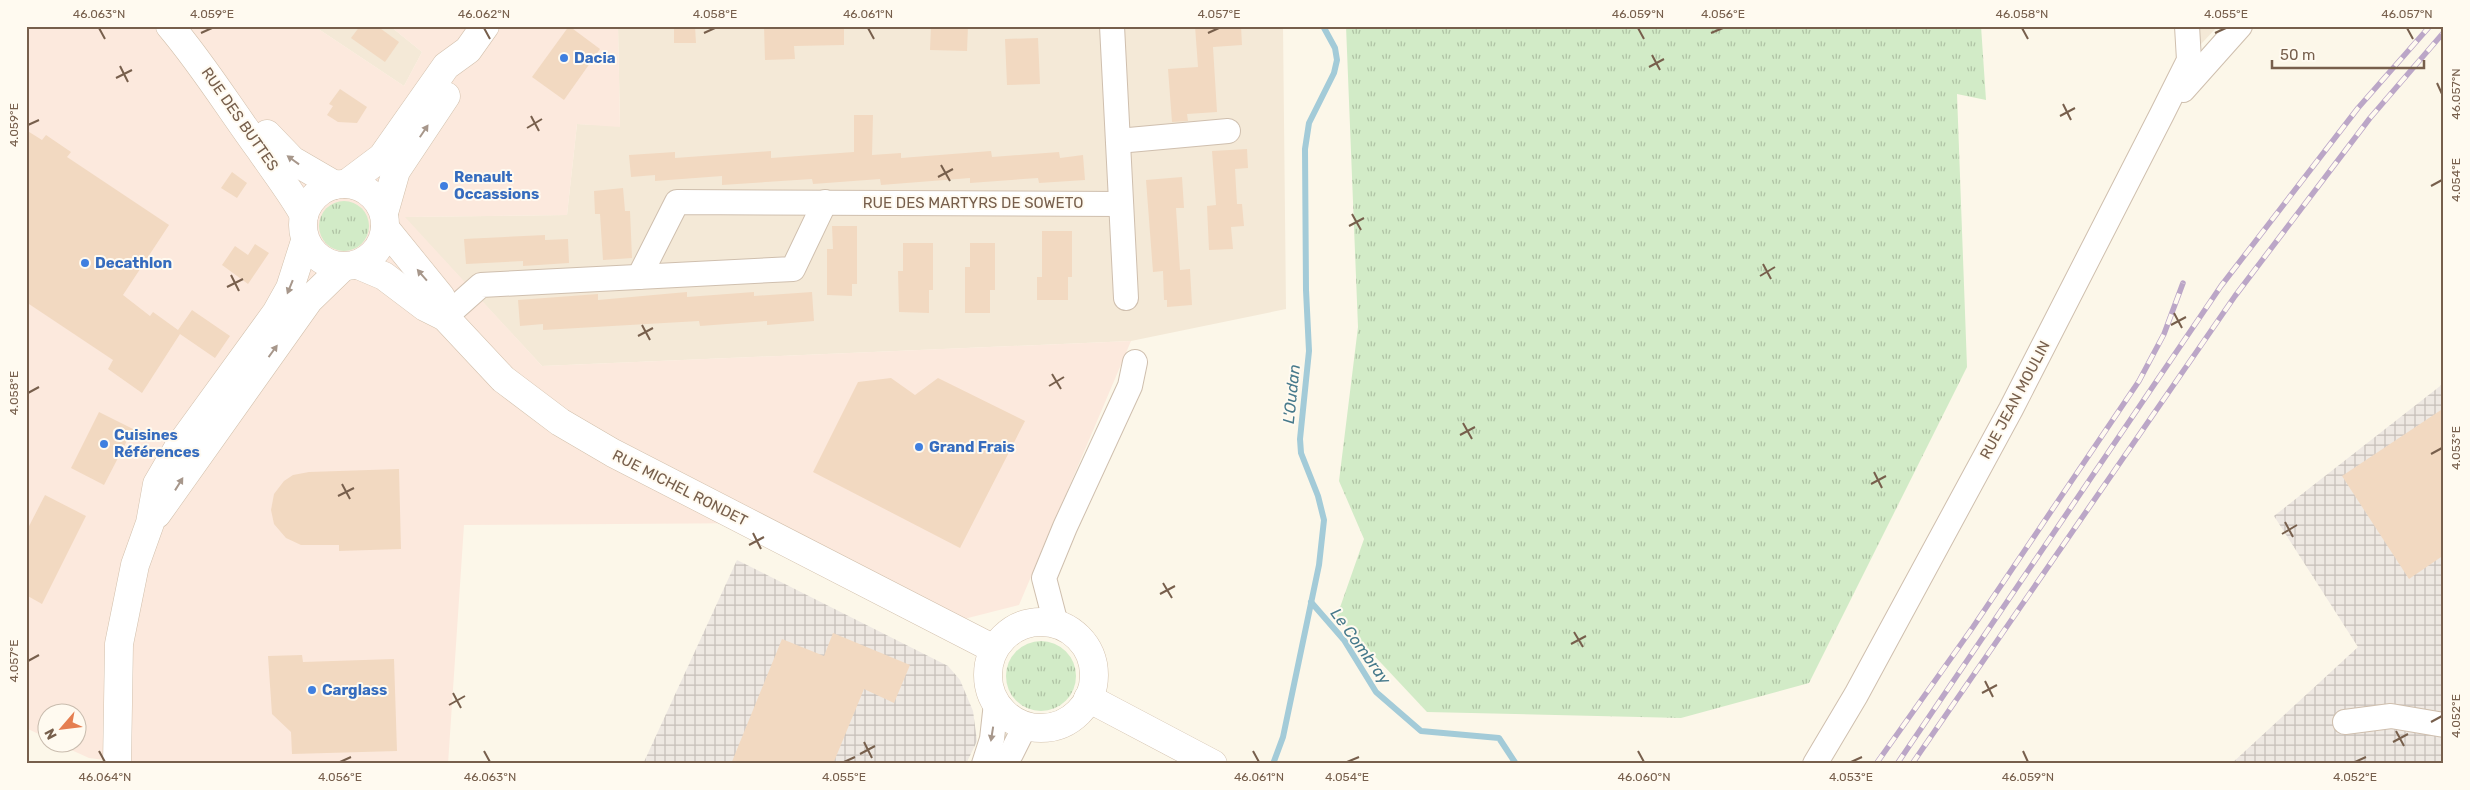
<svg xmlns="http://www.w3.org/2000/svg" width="2470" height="790" font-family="Rubik,sans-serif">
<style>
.residential{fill:#f4e9d7}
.commercial{fill:#fce9dd}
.industrial{fill:url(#industrial-grid)}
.grass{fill:url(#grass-tufts)}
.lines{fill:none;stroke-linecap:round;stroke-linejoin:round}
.stream{stroke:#a3cbd8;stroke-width:6}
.building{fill:#f2d9c1}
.street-casing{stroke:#cfbfae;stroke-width:26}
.secondary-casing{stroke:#d2c0ac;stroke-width:29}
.street{stroke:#fff;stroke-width:24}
.secondary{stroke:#fff;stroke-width:28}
.rail-casing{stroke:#bba6c7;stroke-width:5.5}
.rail{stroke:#fffaf0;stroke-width:4;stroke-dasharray:11;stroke-linecap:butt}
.oneway{fill:#a7978b}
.ticks{fill:none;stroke:#775f4c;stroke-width:2}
.shop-dot{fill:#3f7fe0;stroke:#fffaf0;stroke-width:2}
.labels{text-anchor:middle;stroke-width:4;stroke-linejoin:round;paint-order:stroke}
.shop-label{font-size:15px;font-weight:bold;fill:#366cbe;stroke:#fffaf0;text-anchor:start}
.street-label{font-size:15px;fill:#775f4c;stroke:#fffaf0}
.water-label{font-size:16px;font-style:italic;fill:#46798b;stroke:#fffaf0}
.neatline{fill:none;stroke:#775f4c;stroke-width:2}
.ticks-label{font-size:12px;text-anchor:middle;fill:#775f4c}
</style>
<defs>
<pattern id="industrial-grid" width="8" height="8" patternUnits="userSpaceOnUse" patternTransform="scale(1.25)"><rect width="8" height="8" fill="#eee8e2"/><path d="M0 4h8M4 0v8" fill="none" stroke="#c6bfb9"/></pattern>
<pattern id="grass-tufts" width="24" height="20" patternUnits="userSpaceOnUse" patternTransform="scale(1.25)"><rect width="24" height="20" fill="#d2ebc7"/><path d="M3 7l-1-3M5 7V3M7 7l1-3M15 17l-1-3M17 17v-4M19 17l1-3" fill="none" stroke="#afc2a4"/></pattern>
</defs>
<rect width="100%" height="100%" fill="#fcf7e9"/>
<g class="residential">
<path d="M314,26H390L422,52L404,86Z"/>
<path d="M618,26H1283L1286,309L1131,341L542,366L404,217L567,215L577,124L620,126Z"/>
<path d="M2182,26H2218L2185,61Z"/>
</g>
<path class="commercial" d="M26,26H314L404,86L422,52L390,26H618L620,127L577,124L567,215L405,217L542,366L1131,341L1019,605L960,620L770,523L464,525L448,764H136L89,758L56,743L78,742V712H48L47,738L26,728Z"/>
<g class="industrial">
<path d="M2444,383V764H2231L2358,647L2274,516Z"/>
<path d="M737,560L948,666L960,680L973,711L977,741L966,764H643Z"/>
</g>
<g class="grass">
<path d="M1346,26H1981L1986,100L1957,94L1967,367L1809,683L1681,718L1427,712L1337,616L1364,539L1339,481L1358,327Z"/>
<circle cx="344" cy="226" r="25"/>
<circle cx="1041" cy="676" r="35"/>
</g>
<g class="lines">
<g class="stream">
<path d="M1311,602L1344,640L1376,692L1421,731L1499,738L1516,764"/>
<path d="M1273,764L1283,737L1319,565L1324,520L1318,496L1301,453L1300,439L1309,351L1306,290L1305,149L1309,123L1334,73L1337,60L1335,48L1323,26"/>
</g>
</g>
<g class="building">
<path d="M360,26H377L399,42L385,62L351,38Z"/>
<path d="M569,26L600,49L564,100L532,77Z"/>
<path d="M674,26H695L696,43H674Z"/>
<path d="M764,26H844V45L794,46L795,59L765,60Z"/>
<path d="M931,26H968L967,51L930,50Z"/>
<path d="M1195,26H1241L1242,45L1213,47L1217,112L1187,114L1188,121L1172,122L1168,69L1198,67Z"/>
<path d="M1038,38L1040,84L1007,85L1005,39Z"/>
<path d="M340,89L367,107L357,123L338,122L327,115L333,106L329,104Z"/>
<path d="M854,115H873L872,155L901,153V158L991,151L992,157L1059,152L1060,158L1083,155L1085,180L1039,183L1038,178L970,183V178L881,185L880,179L813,184L812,179L722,185V176L655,181V175L631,177L629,155L675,152V158L771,151V158L854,152Z"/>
<path d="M26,130L42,140L46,135L71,152L67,157L169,225L123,295L150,316L153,312L178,330L192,310L230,336L215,358L180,334L142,393L108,369L113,360L26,302Z"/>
<path d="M1247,149L1248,168L1235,169L1237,204H1242L1244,226L1231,227L1233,249L1209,250L1207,206L1216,205L1212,151Z"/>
<path d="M232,172L247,183L237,198L221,188Z"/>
<path d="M1182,177L1184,208H1176L1180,270L1190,269L1192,305L1167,307V300H1164L1163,271L1153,272L1146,180Z"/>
<path d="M623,188L625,211H630L632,258L603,260L600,214H595L594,191Z"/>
<path d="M832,226H857V284H852V296L827,295V249H833Z"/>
<path d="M1042,231H1072V277H1068V300H1037V277H1042Z"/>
<path d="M545,235V240L568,239L569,263L523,266V261L466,264L464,239Z"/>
<path d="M903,243H933V290H929V313L899,312L898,271H903Z"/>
<path d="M970,243H995V290H990V313H965V267H970Z"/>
<path d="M255,244L269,253L248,284L222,265L235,246L248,255Z"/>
<path d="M687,292V297L754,292V296L812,292L814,321L767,325V321L700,326L699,321L543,330V324L520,326L518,300L598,294V300Z"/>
<path d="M891,378L915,395L938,378L1025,421L960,548L813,472L858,382Z"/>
<path d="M2444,408V555L2409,579L2342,476Z"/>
<path d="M99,412L133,429L104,485L71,468Z"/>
<path d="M399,469L401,549L339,551V545H301L286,538L274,524L271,510L274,494L284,481L293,475L309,472Z"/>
<path d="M45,495L86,516L42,604L26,595V532Z"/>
<path d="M833,633L910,665L894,703L864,689L833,764H731L782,639L824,656Z"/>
<path d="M302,655L303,662L394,659L397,751L292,754L291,732L272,714L268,656Z"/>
</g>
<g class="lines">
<defs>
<g id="street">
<path d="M1112,26L1126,298"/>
<path d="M2183,90L2240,26"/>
<path d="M1118,141L1228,131"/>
<path d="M639,277L677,202L1121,204"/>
<path d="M445,317L481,285L793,269L825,202"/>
<path d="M1056,624L1044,578L1065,527L1130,386L1135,362"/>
<path d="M2345,722L2391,716L2444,725"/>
<path d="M984,764L992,739L996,703"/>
<path d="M1003,764L1011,754L1025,726"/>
<path d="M1815,764L1856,695L2011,409L2162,114L2189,60L2187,26"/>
</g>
<g id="secondary">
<path d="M170,26C204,66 230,109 261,151C276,173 291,192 304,215"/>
<path d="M267,134L292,160L335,185"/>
<circle cx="344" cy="225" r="41"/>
<path d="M346,184L382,157L446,66L468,50L485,26"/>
<path d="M384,213L396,171L446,96"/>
<path d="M385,228L441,297L445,317"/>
<path d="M358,265L384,276L425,307L445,317L503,379L560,422L613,453L994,649"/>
<path d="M157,514L309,300L343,267"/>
<circle cx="1041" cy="675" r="53"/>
<path d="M1088,698L1213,764"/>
<path d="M117,764L119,644L135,565L150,523L157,484L178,448L276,313L290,288L305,241"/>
</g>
</defs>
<use href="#street" class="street-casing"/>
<use href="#secondary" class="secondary-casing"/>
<use href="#street" class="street"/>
<use href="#secondary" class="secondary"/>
<defs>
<g id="rail">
<path d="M1876,764L1973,627L2139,381L2164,334L2183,283"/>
<path d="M1897,764L2221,286L2358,108L2430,26"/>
<path d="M1912,764L2235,296L2370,118L2444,32"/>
</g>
</defs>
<use href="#rail" class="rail-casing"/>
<use href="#rail" class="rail"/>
</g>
<defs><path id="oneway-solid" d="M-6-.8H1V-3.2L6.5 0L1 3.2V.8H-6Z" transform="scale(1.25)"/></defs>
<g class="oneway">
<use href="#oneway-solid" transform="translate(424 131) rotate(-56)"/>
<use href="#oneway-solid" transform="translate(293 160) rotate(-144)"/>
<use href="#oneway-solid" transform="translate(422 275) rotate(-131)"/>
<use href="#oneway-solid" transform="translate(290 287) rotate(112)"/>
<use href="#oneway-solid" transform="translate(273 351) rotate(-54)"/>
<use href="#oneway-solid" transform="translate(179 484) rotate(-58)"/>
<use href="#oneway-solid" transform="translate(992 734) rotate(99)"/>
</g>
<path class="ticks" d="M99,28L105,39M484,28L490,39M868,28L874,39M1638,28L1644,39M2022,28L2028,39M2407,28L2413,39M201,33L212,28M704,33L715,28M1208,33L1219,28M1711,33L1723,28M2215,33L2226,28M1652,55L1660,70M120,66L128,82M1649,67L1664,59M116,78L132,70M2437,83L2442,94M2063,104L2071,120M531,116L539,131M2060,116L2075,108M28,125L39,120M527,128L542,119M941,165L950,181M938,177L953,169M2431,186L2442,180M1352,214L1361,230M1349,226L1364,218M1763,264L1771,279M231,275L239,291M1760,276L1775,267M227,287L243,279M2174,313L2182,328M642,325L650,340M2171,325L2186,317M638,336L653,328M1052,374L1061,389M1049,386L1064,377M28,393L39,387M1463,423L1472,439M1460,435L1475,427M2431,454L2442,448M1874,472L1882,488M342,484L350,499M1871,484L1886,476M338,496L354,488M2285,522L2293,537M753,533L761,549M2282,534L2297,525M749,545L764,537M1163,583L1172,598M1160,594L1175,586M1574,632L1583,647M1571,644L1586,636M28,661L39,655M1985,681L1993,697M453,693L461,708M1982,693L1997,685M449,705L465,696M2431,722L2442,716M2396,731L2404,746M864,742L872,758M2393,742L2408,734M99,751L105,762M484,751L490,762M1253,751L1259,762M1638,751L1644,762M2023,751L2028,762M860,754L875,746M340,762L351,757M844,762L855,757M1347,762L1359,757M1851,762L1862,757M2355,762L2366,757"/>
<g class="shop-dot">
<circle cx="564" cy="58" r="5"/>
<circle cx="444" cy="186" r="5"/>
<circle cx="85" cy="263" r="5"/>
<circle cx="104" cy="444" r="5"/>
<circle cx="919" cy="447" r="5"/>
<circle cx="312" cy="690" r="5"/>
</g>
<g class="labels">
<g class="shop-label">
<text x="574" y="63">Dacia</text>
<text x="454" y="182">Renault<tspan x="454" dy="17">Occassions</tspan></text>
<text x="95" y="268">Decathlon</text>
<text x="114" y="440">Cuisines<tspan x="114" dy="17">Références</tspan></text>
<text x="929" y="452">Grand Frais</text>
<text x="322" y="695">Carglass</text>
</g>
<g class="street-label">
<text transform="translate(240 119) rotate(55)" y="5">RUE DES BUTTES</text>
<text x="973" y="208">RUE DES MARTYRS DE SOWETO</text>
<text transform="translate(2015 400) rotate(-62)" y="5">RUE JEAN MOULIN</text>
<text transform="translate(680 488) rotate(27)" y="5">RUE MICHEL RONDET</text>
</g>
<g class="water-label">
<text transform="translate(1291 394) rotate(-84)" y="6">L'Oudan</text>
<text transform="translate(1361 646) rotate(54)" y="6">Le Combray</text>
</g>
</g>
<rect width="2470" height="790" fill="none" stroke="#fffaf0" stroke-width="55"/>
<g transform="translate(62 728) rotate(242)"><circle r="24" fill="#fffaf0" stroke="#c9bcae"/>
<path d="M0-4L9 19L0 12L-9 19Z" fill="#e57e50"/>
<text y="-8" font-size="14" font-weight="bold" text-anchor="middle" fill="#775f4c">N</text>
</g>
<path d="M2272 60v8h152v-8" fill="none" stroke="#775f4c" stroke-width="2.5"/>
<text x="2280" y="60" font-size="15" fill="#775f4c" stroke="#fffaf0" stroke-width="4" paint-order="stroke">50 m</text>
<rect x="28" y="28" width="2414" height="734" class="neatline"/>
<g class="ticks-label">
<text x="99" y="18">46.063°N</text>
<text x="212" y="18">4.059°E</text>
<text x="484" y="18">46.062°N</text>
<text x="715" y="18">4.058°E</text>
<text x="868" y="18">46.061°N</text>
<text x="1219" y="18">4.057°E</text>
<text x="1638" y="18">46.059°N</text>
<text x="1723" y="18">4.056°E</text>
<text x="2022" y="18">46.058°N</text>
<text x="2226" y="18">4.055°E</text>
<text x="2407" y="18">46.057°N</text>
<text transform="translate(2456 94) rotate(-90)" y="4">46.057°N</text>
<text transform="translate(14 125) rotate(-90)" y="4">4.059°E</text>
<text transform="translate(2456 180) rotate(-90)" y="4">4.054°E</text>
<text transform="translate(14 393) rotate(-90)" y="4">4.058°E</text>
<text transform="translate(2456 448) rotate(-90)" y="4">4.053°E</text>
<text transform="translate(14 661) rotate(-90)" y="4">4.057°E</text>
<text transform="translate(2456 716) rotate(-90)" y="4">4.052°E</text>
<text x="105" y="781">46.064°N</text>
<text x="340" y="781">4.056°E</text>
<text x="490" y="781">46.063°N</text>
<text x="844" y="781">4.055°E</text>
<text x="1259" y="781">46.061°N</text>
<text x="1347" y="781">4.054°E</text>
<text x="1644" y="781">46.060°N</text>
<text x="1851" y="781">4.053°E</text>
<text x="2028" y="781">46.059°N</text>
<text x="2355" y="781">4.052°E</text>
</g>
</svg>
